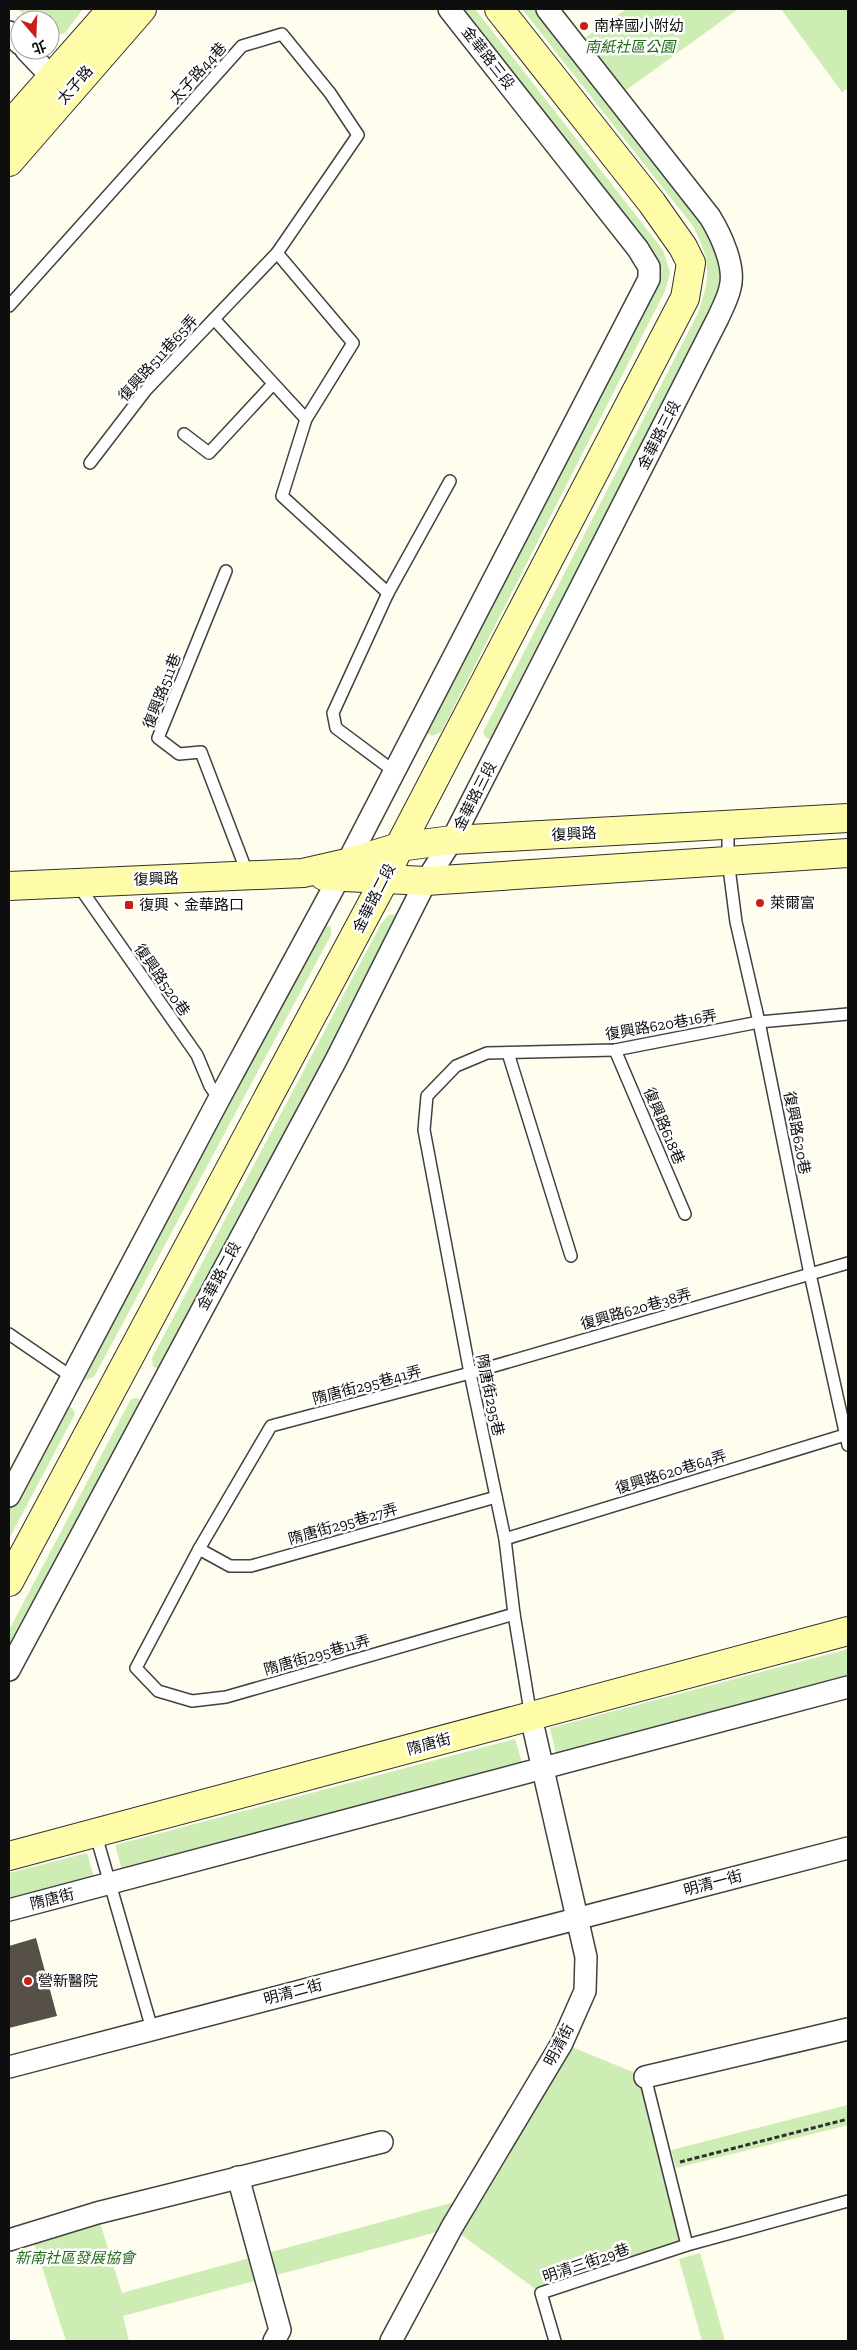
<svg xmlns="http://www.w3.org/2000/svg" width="857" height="2350" font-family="'Zilla Slab','Noto Sans TC',serif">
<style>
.green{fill:#cdedb4}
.building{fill:#575049}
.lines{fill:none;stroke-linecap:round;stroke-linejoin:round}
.lane-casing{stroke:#414141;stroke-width:14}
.street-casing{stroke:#414141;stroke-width:24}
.secondary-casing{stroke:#303030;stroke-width:30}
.path{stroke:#303030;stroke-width:3;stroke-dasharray:5 2.5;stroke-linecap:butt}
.lane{stroke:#fff;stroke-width:11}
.street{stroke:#fff;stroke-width:21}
.secondary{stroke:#fffca9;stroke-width:28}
.poi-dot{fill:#ca1e19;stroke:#fff;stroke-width:2}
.labels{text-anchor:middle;stroke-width:5;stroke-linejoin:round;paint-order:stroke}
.poi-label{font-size:15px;fill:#0e0e0e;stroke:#fff;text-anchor:start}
.park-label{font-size:15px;font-style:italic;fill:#236b18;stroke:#fff}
.street-label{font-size:15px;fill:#0e0e0e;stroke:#fff}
</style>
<rect width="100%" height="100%" fill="#fffdee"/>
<g class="green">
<path d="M18,9H83L65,33L50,37V20H29Z"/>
<path d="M457,9H475L663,250L670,273L665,291L441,732L432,736L424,731L654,287Z"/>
<path d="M522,9H539L717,242L723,291L493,740L486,738L483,732L698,313C711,275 711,262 693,226Z"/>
<path d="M626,9H738L618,96L579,42Z"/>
<path d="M781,9H848V88L842,92Z"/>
<path d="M397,914L401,921L160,1369L153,1367L152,1358L381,924L389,915Z"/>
<path d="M323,924L331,927V935L94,1377L85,1380L82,1377Z"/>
<path d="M136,1398L142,1401L9,1660V1630L131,1399Z"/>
<path d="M66,1406L72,1408L75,1414L9,1539V1505Z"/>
<path d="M848,1649V1679L557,1758L550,1728Z"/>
<path d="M515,1739L523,1766L123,1874L115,1845Z"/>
<path d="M87,1853L95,1881L9,1904V1873Z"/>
<path d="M562,2043L645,2077L687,2245L541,2293L452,2228L123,2316L129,2341H66L31,2233L97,2213L122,2293L469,2198Z"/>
<path d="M848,2105V2125L676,2168L671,2150Z"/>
<path d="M700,2253L725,2341H702L679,2259Z"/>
</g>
<path class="building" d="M36,1938L57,2016L9,2028V1946Z"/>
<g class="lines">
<defs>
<g id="lane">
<path d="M9,306L242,46L282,34L330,93L358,135L277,253"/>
<path d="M214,319L306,419"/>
<path d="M184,434L209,453L273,384"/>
<path d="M90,463L146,390L277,253L353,343L306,419L282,496L388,593L333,713L336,728L395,772"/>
<path d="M226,571L158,738L179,754L201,752L248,875"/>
<path d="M388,593L450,481"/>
<path d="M728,826V860L736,922L759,1022L810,1274L848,1445"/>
<path d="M78,885L197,1055L210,1086L219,1099"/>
<path d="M615,1050L685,1214"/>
<path d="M508,1053L571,1256"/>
<path d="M9,1334L72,1377"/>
<path d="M505,1539L848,1434"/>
<path d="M199,1549L230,1566H251L496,1497"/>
<path d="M514,1614L226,1697L192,1701L158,1691L136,1668L199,1549L271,1426L470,1373L848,1263"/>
<path d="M531,1717L514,1614L505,1539L470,1373L424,1130L427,1096L456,1066L487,1053L615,1050L759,1022L848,1014"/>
<path d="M95,1832L152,2029"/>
<path d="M645,2077L687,2245"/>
<path d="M555,2341L541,2293L687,2245L848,2201"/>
</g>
<g id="street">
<path d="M9,32L20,44"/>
<path d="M26,50L62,88"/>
<path d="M9,1496L219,1099L347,863L649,279V267L638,249L449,9"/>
<path d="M9,1670L336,1060L426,881L452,840L718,318C722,309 728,298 730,288C736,267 721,235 710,217L547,9"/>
<path d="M9,1910L848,1687"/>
<path d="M9,2067L848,1848"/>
<path d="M645,2077L848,2029"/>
<path d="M238,2177L280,2330L274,2341"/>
<path d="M9,2240L97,2213L382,2142"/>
<path d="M391,2341L452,2227L562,2043L585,1991L586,1957L531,1717"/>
</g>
<g id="secondary">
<path d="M9,126L112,9"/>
<path d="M9,162L142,9"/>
<path d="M324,876L426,881L848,853"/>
<path d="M9,886L303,873L347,863L399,847L452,840L848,818"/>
<path d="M9,1582L385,879L399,847L685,298L691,263L683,247L652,203L499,9"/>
<path d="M9,1856L848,1631"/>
</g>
</defs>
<use href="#lane" class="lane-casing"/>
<use href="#street" class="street-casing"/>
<use href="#secondary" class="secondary-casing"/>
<path class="path" d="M680,2162L848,2119"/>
<use href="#lane" class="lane"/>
<use href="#street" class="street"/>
<use href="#secondary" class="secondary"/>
</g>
<g class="poi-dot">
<circle cx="584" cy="26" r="5"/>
<circle cx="760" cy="903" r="5"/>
<rect x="124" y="900" width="10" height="10" rx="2.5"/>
<circle cx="28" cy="1981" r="5"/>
</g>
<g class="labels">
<g class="poi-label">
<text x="594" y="31">南梓國小附幼</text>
<text x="770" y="908">萊爾富</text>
<text x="139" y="910">復興、金華路口</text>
<text x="38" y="1986">營新醫院</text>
</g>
<g class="park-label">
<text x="630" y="52">南紙社區公園</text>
<text x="75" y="2263">新南社區發展協會</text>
</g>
<g class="street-label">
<text transform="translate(488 58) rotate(52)" y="5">金華路三段</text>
<text transform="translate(198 73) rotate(-48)" y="5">太子路44巷</text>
<text transform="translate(75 85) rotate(-49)" y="5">太子路</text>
<text transform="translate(158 358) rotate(-48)" y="5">復興路511巷65弄</text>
<text transform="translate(659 435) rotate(-63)" y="5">金華路三段</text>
<text transform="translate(162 691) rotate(-69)" y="5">復興路511巷</text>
<text transform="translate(475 796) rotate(-63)" y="5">金華路三段</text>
<text transform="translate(574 834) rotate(-3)" y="5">復興路</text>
<text transform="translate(156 879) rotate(-2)" y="5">復興路</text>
<text transform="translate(374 898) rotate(-63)" y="5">金華路二段</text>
<text transform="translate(162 980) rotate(55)" y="5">復興路520巷</text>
<text transform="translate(661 1025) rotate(-10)" y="5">復興路620巷16弄</text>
<text transform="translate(664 1126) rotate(67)" y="5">復興路618巷</text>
<text transform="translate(797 1133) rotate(79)" y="5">復興路620巷</text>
<text transform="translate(219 1276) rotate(-62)" y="5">金華路二段</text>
<text transform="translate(636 1309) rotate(-16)" y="5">復興路620巷38弄</text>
<text transform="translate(367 1385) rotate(-15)" y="5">隋唐街295巷41弄</text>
<text transform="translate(490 1395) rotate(78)" y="5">隋唐街295巷</text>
<text transform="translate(671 1472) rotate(-17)" y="5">復興路620巷64弄</text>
<text transform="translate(343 1524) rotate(-16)" y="5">隋唐街295巷27弄</text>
<text transform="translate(317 1655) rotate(-16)" y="5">隋唐街295巷11弄</text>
<text transform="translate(429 1744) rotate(-15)" y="5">隋唐街</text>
<text transform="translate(713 1883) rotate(-15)" y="5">明清一街</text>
<text transform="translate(52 1899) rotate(-14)" y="5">隋唐街</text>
<text transform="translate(293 1992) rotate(-15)" y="5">明清二街</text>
<text transform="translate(559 2045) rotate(-62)" y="5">明清街</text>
<text transform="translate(586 2263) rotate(-19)" y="5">明清三街29巷</text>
</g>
</g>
<rect width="857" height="2350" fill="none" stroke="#0e0e0e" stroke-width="20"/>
<g transform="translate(35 35) rotate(161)"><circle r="24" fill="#ffffff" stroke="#9f9f9f"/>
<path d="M0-4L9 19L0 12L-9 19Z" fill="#ca1e19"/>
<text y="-8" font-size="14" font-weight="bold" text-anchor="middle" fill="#0e0e0e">北</text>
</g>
</svg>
